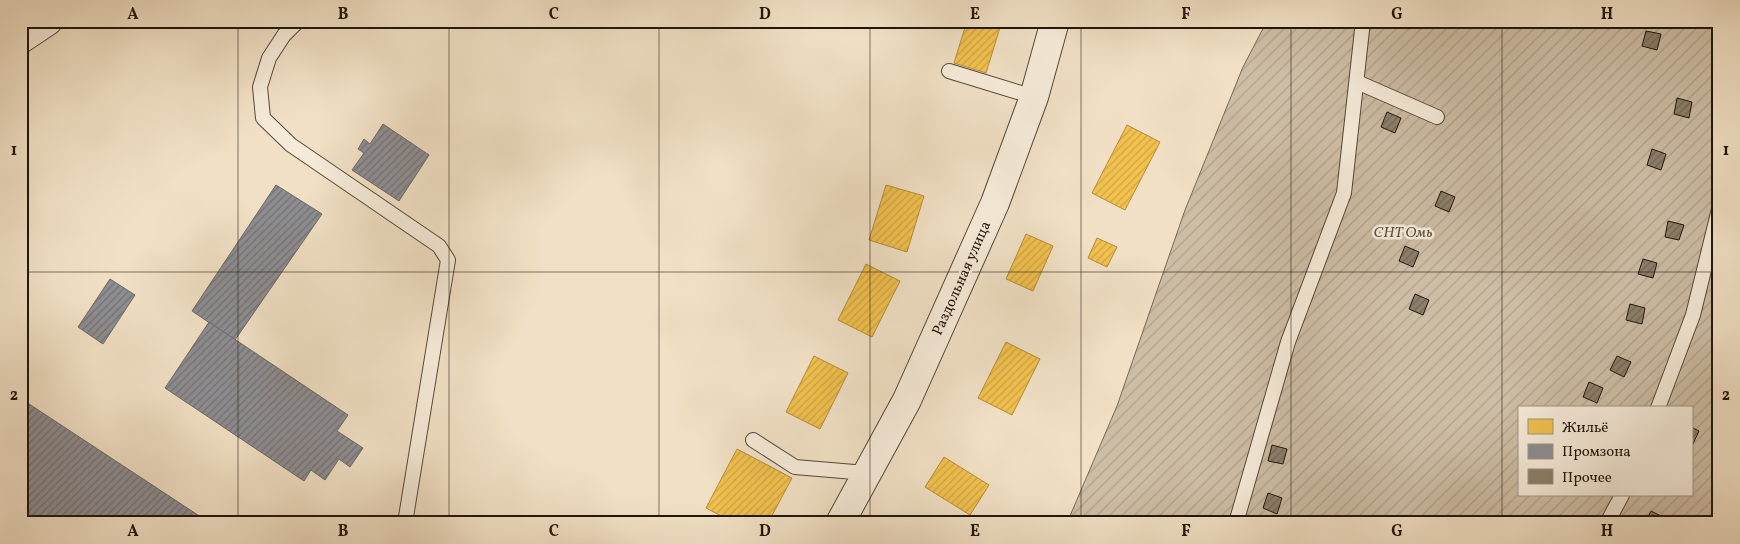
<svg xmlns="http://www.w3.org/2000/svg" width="1740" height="544" font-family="Vollkorn,serif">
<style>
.garden{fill:url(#garden-furrows);stroke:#766958;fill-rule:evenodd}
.homes{fill:url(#homes-hatch);stroke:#b38d3a}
.industry{fill:url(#industry-hatch);stroke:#6c6969}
.building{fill:url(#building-hatch);stroke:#1f150a}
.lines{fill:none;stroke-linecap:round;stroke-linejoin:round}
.service-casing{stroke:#544839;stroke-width:16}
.minor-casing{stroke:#544839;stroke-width:30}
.service{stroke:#f6ebd9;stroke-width:14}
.minor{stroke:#f6ebd9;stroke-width:28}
.grid{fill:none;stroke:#1f150a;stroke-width:1;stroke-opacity:0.55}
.labels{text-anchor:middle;stroke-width:5;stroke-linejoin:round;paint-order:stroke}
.park-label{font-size:15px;font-style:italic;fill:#5c5040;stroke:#f6ebd9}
.street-label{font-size:15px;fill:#1f150a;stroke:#f6ebd9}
.neatline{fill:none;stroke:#1f150a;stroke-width:2}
.grid-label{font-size:16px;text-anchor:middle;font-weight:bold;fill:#1f150a}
</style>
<defs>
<pattern id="garden-furrows" width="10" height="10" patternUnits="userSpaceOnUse" patternTransform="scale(1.25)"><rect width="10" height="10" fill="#cdbda5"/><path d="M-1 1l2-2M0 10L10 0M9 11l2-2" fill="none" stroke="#b0a28d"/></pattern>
<pattern id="homes-hatch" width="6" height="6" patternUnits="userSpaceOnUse" patternTransform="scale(1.25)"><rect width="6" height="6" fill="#f2c14e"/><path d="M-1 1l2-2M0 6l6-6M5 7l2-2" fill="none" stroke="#cfa543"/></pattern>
<pattern id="industry-hatch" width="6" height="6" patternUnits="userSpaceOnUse" patternTransform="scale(1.25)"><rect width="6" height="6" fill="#8d8d92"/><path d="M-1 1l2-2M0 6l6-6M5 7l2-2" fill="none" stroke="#737275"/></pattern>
<pattern id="building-hatch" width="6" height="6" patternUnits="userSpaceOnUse" patternTransform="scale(1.25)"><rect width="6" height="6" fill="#8c7f6b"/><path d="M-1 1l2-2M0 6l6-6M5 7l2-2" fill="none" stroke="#726756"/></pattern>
</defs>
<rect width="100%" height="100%" fill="#f1e0c5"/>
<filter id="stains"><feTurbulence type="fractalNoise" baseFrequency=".004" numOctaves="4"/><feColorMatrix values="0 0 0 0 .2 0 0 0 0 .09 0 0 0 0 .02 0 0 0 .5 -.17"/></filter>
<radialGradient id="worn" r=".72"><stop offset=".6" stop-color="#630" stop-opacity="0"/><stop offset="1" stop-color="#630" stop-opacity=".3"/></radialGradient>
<path class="garden" d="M1267,21H1719V523H1067L1117,406L1185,210L1243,67ZM1519,408H1691V495H1519Z"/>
<g class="homes">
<path d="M967,21H1002L986,73L954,63Z"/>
<path d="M1127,125L1160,142L1125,210L1092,193Z"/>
<path d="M886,185L924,196L907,252L869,240Z"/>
<path d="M1026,234L1053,246L1033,291L1006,279Z"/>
<path d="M1097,238L1117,247L1107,267L1088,258Z"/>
<path d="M866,264L900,281L872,337L838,320Z"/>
<path d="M1006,342L1040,359L1012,415L978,398Z"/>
<path d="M814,356L848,373L820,429L786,412Z"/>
<path d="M737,449L792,478L768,523H735L706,508Z"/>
<path d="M944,457L989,485L970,515L925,487Z"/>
</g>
<g class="industry">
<path d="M383,124L429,155L399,201L352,170L364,153L358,149L364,139L370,144Z"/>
<path d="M276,185L322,214L235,340L192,311Z"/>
<path d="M110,279L135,295L103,344L78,327Z"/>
<path d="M209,322L348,415L337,431L363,448L350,467L339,459L325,480L311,470L304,481L165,388Z"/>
<path d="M23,400L210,523H21V402Z"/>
</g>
<g class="building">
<path d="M1389,21H1405L1403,28L1388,25Z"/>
<path d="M1646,31L1661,34L1657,50L1642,46Z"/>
<path d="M1677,98L1692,102L1689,118L1674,114Z"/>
<path d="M1387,112L1401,118L1395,133L1381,127Z"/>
<path d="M1652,149L1666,154L1661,170L1647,165Z"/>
<path d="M1441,191L1455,197L1449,212L1435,206Z"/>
<path d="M1668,221L1684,225L1679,240L1665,237Z"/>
<path d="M1405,246L1419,252L1413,267L1399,261Z"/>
<path d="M1643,259L1657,263L1653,278L1638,274Z"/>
<path d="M1415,294L1429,300L1423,315L1409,309Z"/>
<path d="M1630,304L1645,308L1642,324L1626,320Z"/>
<path d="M1617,356L1631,362L1624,377L1610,370Z"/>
<path d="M1589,382L1603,388L1597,403L1583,397Z"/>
<path d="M1691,427L1699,431L1692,446L1691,445Z"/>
<path d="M1272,445L1287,449L1283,464L1268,461Z"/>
<path d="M1268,493L1282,498L1277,514L1263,508Z"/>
<path d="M1651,511L1665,518L1662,523H1645Z"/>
</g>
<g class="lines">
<defs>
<g id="service">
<path d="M298,21L284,35L269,58L260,87L263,118L291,145L439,246L448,260L405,523"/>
<path d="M949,71L1034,97"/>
<path d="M1357,82L1437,117"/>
<path d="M1658,408L1693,315L1719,209"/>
<path d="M753,440L795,467L866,473"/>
<path d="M1236,523L1288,342L1344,193L1363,21"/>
<path d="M1607,523L1622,495"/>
</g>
<g id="minor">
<path d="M21,39L48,21"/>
<path d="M840,523L907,400L995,203L1034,97L1055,21"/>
</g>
</defs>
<use href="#service" class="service-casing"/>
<use href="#minor" class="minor-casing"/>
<use href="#service" class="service"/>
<use href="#minor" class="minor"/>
</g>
<path class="grid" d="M238,21V523M449,21V523M659,21V523M870,21V523M1081,21V523M1291,21V523M1502,21V523M21,272H1719"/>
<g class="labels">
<g class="park-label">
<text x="1403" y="237">СНТ Омь</text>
</g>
<g class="street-label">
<text transform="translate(961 278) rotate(-66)" y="5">Раздольная улица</text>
</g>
</g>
<rect width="1740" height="544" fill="none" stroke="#f1e0c5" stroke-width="55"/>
<rect x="1518" y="406" width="175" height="90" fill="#f6ebd9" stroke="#a09586"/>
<rect x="1528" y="419" width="25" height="15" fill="#f2c14e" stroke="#a09586"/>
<text x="1562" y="432" font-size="15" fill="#1f150a">Жильё</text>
<rect x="1528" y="444" width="25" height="15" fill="#8d8d92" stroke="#a09586"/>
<text x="1562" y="456" font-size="15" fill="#1f150a">Промзона</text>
<rect x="1528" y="469" width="25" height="15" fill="#8c7f6b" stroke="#a09586"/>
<text x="1562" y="482" font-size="15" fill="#1f150a">Прочее</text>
<rect x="28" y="28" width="1684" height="488" class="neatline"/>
<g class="grid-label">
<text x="133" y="19">A</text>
<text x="343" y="19">B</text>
<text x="554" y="19">C</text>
<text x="765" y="19">D</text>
<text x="975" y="19">E</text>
<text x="1186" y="19">F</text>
<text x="1397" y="19">G</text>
<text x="1607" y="19">H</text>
<text x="14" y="155">1</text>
<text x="1726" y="155">1</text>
<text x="14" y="400">2</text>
<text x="1726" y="400">2</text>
<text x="133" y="536">A</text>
<text x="343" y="536">B</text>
<text x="554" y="536">C</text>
<text x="765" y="536">D</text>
<text x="975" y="536">E</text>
<text x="1186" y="536">F</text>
<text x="1397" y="536">G</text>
<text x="1607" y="536">H</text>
</g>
<rect width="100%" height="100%" filter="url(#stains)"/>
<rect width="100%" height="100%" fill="url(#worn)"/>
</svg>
